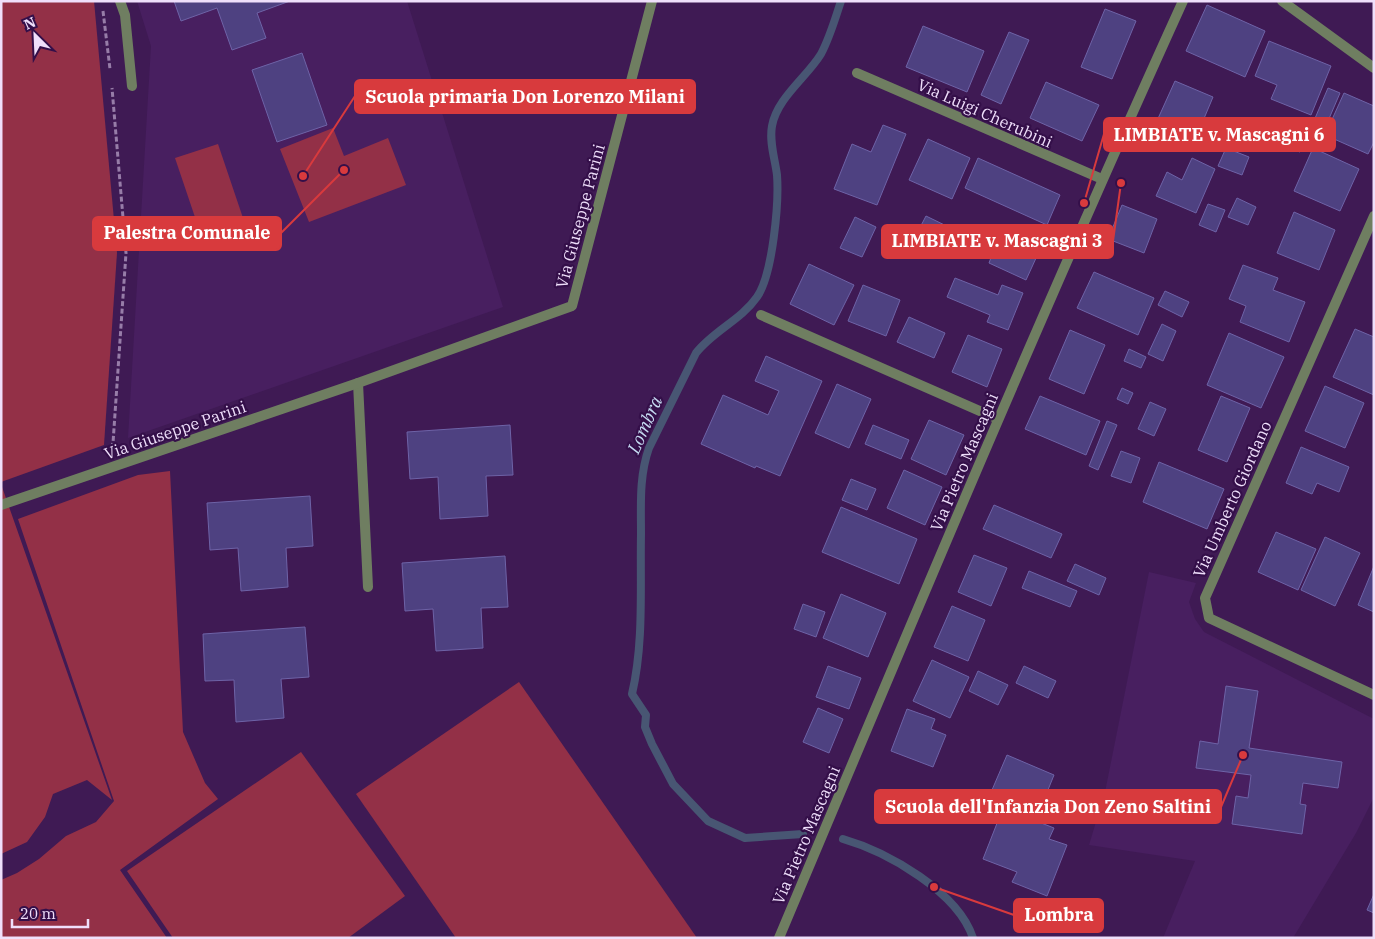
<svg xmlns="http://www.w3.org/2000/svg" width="1375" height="939" font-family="'IBM Plex Serif',serif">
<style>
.built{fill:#481f60}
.green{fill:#933047}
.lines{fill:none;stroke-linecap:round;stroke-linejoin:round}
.stream{stroke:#485673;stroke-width:8}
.building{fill:#4e4181;stroke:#6e63a7}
.path{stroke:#977da8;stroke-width:3;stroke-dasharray:5 2.5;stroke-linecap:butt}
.service{stroke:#6f7e61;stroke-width:10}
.minor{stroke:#6f7e61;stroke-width:10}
.labels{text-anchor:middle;stroke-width:4.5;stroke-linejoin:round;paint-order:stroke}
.street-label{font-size:16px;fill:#efdffb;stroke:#340f49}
.water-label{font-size:18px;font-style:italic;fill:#c5daf1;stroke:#340f49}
.leader{fill:none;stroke:#d83a3d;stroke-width:2}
.callout-dot{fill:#d83a3d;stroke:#340f49;stroke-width:2}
.callout{fill:#d83a3d;stroke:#d83a3d;stroke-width:2}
.callout-label{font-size:18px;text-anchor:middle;font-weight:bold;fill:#fff}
</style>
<rect width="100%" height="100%" fill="#3f1a54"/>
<g class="built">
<path d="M137,1H407L503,307L128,438L151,46Z"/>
<path d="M1149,572L1196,583L1189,602L1195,619L1204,632L1374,719V797L1356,833L1293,938H1163L1195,861L1089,845L1105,792Z"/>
</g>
<g class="green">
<path d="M1,1H94L117,253L104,445L1,482Z"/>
<path d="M333,128L344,156L388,138L406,185L309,222L280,149Z"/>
<path d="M218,144L243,218L200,232L175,158Z"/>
<path d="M170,471L183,732L205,783L218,799L120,870L167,938H1V880L17,873L39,859L66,836L96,822L114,801L18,519L138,475Z"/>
<path d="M1,484L112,800L87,780L53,794L45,817L27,842L1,854Z"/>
<path d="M519,682L697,938H456L356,794Z"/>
<path d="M301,752L405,896L348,938H173L127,871Z"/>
</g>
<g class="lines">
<g class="stream">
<path d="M803,834L745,838L708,821L673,784L652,744L645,727L646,715L632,694C644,643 640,587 641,534C641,505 639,476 649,448L696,353C713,331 741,320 757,297C773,274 779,202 777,175C775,159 769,142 772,126C777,98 807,77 821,54C830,37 835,19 841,1"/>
<path d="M843,839C888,852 958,892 973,938"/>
</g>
</g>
<g class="building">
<path d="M174,1H290L257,13L266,38L232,50L217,8L181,21Z"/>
<path d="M1207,5L1265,31L1245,77L1186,51Z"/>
<path d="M1105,9L1136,21L1112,79L1081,67Z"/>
<path d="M923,26L984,51L967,92L906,67Z"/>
<path d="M1009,32L1029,40L1001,104L981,95Z"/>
<path d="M1269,41L1331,66L1311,115L1271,99L1277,85L1255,76Z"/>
<path d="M302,53L327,125L277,142L252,70Z"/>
<path d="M1175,81L1213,97L1195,140L1156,123Z"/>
<path d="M1046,82L1099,105L1082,141L1030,118Z"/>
<path d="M1328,88L1340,93L1322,135L1310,130Z"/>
<path d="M1344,93L1374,106V142L1368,154L1325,135Z"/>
<path d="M883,125L906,134L877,205L834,189L852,144L871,152Z"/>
<path d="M1275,125L1306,137L1300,152L1269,141Z"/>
<path d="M928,139L970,158L952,199L909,180Z"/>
<path d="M1226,148L1249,157L1242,175L1218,166Z"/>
<path d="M1313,148L1359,169L1340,211L1294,191Z"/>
<path d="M978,158L1060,195L1047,225L965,188Z"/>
<path d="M1192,158L1215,169L1196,213L1156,196L1167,172L1182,180Z"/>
<path d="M1237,198L1256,207L1248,225L1228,217Z"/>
<path d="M1208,204L1225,210L1216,232L1199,225Z"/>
<path d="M1122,205L1157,219L1144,253L1108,239Z"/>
<path d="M1294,212L1335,230L1319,270L1277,253Z"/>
<path d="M926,216L961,233L949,257L914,239Z"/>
<path d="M855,217L876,227L862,257L840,248Z"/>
<path d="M1005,228L1042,245L1026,280L989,263L992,255L980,249L987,233L1000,239Z"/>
<path d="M809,264L854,285L834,325L790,304Z"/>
<path d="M1243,265L1278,278L1273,290L1305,302L1289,342L1240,322L1246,306L1229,299Z"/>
<path d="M1094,272L1154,298L1138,335L1077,308Z"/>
<path d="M955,278L998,295L1002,285L1023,293L1008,330L987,322L990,315L947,297Z"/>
<path d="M863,285L900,300L886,336L848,321Z"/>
<path d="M1165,291L1189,302L1182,317L1158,305Z"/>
<path d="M909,317L945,333L934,358L897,342Z"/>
<path d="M1162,324L1176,331L1163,361L1148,354Z"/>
<path d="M1355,329L1374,337V395L1333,377Z"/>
<path d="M1070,330L1105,345L1084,394L1049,379Z"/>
<path d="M1229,333L1284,357L1261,408L1207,385Z"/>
<path d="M968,335L1002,349L987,387L952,372Z"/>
<path d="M1129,349L1146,357L1141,368L1124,361Z"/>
<path d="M766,356L822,381L780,476L756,466L755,468L701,444L723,395L768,415L779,391L755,381Z"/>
<path d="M837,384L871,399L849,448L815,433Z"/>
<path d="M1325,386L1364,403L1345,448L1305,431Z"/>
<path d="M1122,388L1133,393L1128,404L1117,399Z"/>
<path d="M1040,396L1100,421L1086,455L1025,429Z"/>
<path d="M1221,396L1250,408L1227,462L1198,450Z"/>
<path d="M1150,402L1166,409L1154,436L1138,429Z"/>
<path d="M929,420L964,435L946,475L911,459Z"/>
<path d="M1107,421L1117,425L1098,470L1089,466Z"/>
<path d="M510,425L513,475L486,476L488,516L440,519L438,477L410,479L407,432Z"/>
<path d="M873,425L909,440L901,459L865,444Z"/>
<path d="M1301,447L1349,467L1339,492L1317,483L1312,494L1286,483Z"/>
<path d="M1121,451L1140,458L1131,483L1111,476Z"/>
<path d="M1159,462L1224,489L1207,529L1143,502Z"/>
<path d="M904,470L942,487L925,525L887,508Z"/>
<path d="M851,479L876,489L867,510L842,500Z"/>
<path d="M310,496L313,546L286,548L288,587L241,591L238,548L210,550L207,503Z"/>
<path d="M994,505L1062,534L1051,558L983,529Z"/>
<path d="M841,507L917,539L899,584L822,552Z"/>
<path d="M1276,532L1316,549L1298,590L1258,572Z"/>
<path d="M1325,537L1360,553L1335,606L1301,590Z"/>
<path d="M974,555L1007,568L991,606L958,592Z"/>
<path d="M505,556L508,607L481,608L483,648L436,651L433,609L405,611L402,563Z"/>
<path d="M1075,564L1106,578L1099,595L1067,581Z"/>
<path d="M1374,566V612L1358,605Z"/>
<path d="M1029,571L1077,591L1070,607L1022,588Z"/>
<path d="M841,594L886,613L868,657L823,638Z"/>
<path d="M803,604L825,612L816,637L794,629Z"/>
<path d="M952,606L985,620L968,661L934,647Z"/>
<path d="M305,627L309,677L281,679L284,718L236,722L234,680L205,681L203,634Z"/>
<path d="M932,660L969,677L950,718L913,701Z"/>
<path d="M828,666L861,678L849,709L816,697Z"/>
<path d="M1024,666L1056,681L1048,698L1016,683Z"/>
<path d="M978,671L1008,685L998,705L969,691Z"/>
<path d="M1226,686L1258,691L1249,748L1342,762L1338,788L1303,783L1300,804L1306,805L1302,834L1232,824L1236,796L1248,798L1251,775L1196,768L1200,741L1218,744Z"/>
<path d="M818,708L843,719L829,753L803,742Z"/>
<path d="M907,709L935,719L931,729L946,735L933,767L891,751Z"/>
<path d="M1007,755L1054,775L1037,817L989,797Z"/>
<path d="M1003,808L1054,828L1049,839L1067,845L1047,896L1012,882L1017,872L983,859Z"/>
<path d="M1374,894V913L1367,910Z"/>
</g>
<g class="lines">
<g class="path">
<path d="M103,11L110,69"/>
<path d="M111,448L113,443L126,253L112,88"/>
</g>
<path class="service" d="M358,383L368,587"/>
<g class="minor">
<path d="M120,1L125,15L132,86"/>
<path d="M1282,1L1374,68"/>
<path d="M857,73L1102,179"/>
<path d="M1374,216L1205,598L1209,618L1374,695"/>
<path d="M761,315L998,419"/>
<path d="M1,505L358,383L572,306L652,1"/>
<path d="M779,938C911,624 1042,311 1183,1"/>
</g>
</g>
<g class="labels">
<g class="street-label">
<text transform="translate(985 113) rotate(24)" y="6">Via Luigi Cherubini</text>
<text transform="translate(580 216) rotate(-75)" y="6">Via Giuseppe Parini</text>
<text transform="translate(175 430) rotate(-19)" y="6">Via Giuseppe Parini</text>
<text transform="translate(964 462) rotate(-67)" y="6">Via Pietro Mascagni</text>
<text transform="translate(1232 499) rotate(-66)" y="6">Via Umberto Giordano</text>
<text transform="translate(806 835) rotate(-67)" y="6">Via Pietro Mascagni</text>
</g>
<g class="water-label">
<text transform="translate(645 425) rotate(-66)" y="6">Lombra</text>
</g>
</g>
<path class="leader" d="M303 176L355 96M1084 203L1104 134M344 170L281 233M1121 183L1113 241M1243 755L1221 807M934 887L1014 915"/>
<g class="callout-dot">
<circle cx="303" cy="176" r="5"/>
<circle cx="1084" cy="203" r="5"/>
<circle cx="344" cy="170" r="5"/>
<circle cx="1121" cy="183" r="5"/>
<circle cx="1243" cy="755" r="5"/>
<circle cx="934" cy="887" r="5"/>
</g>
<g class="callout">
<rect x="355" y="80" width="340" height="33" rx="5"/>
<rect x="1104" y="118" width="231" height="33" rx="5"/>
<rect x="93" y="217" width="188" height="33" rx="5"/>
<rect x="882" y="225" width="231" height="33" rx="5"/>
<rect x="875" y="790" width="346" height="33" rx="5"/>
<rect x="1014" y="899" width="89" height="33" rx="5"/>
</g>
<g class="callout-label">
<text x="525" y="103">Scuola primaria Don Lorenzo Milani</text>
<text x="1219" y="141">LIMBIATE v. Mascagni 6</text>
<text x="187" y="239">Palestra Comunale</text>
<text x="997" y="247">LIMBIATE v. Mascagni 3</text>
<text x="1048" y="813">Scuola dell'Infanzia Don Zeno Saltini</text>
<text x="1059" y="921">Lombra</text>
</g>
<rect width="1375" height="939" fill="none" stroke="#efdffb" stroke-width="5"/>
<g transform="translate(35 35) rotate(336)" stroke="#340f49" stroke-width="4" paint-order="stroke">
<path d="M0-4L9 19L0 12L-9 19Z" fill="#efdffb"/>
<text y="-8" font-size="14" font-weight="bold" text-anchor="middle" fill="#efdffb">N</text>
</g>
<path d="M12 919v8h76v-8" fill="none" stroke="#efdffb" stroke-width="2.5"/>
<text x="20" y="919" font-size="15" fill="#efdffb" stroke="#340f49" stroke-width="4" paint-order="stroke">20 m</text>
</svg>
